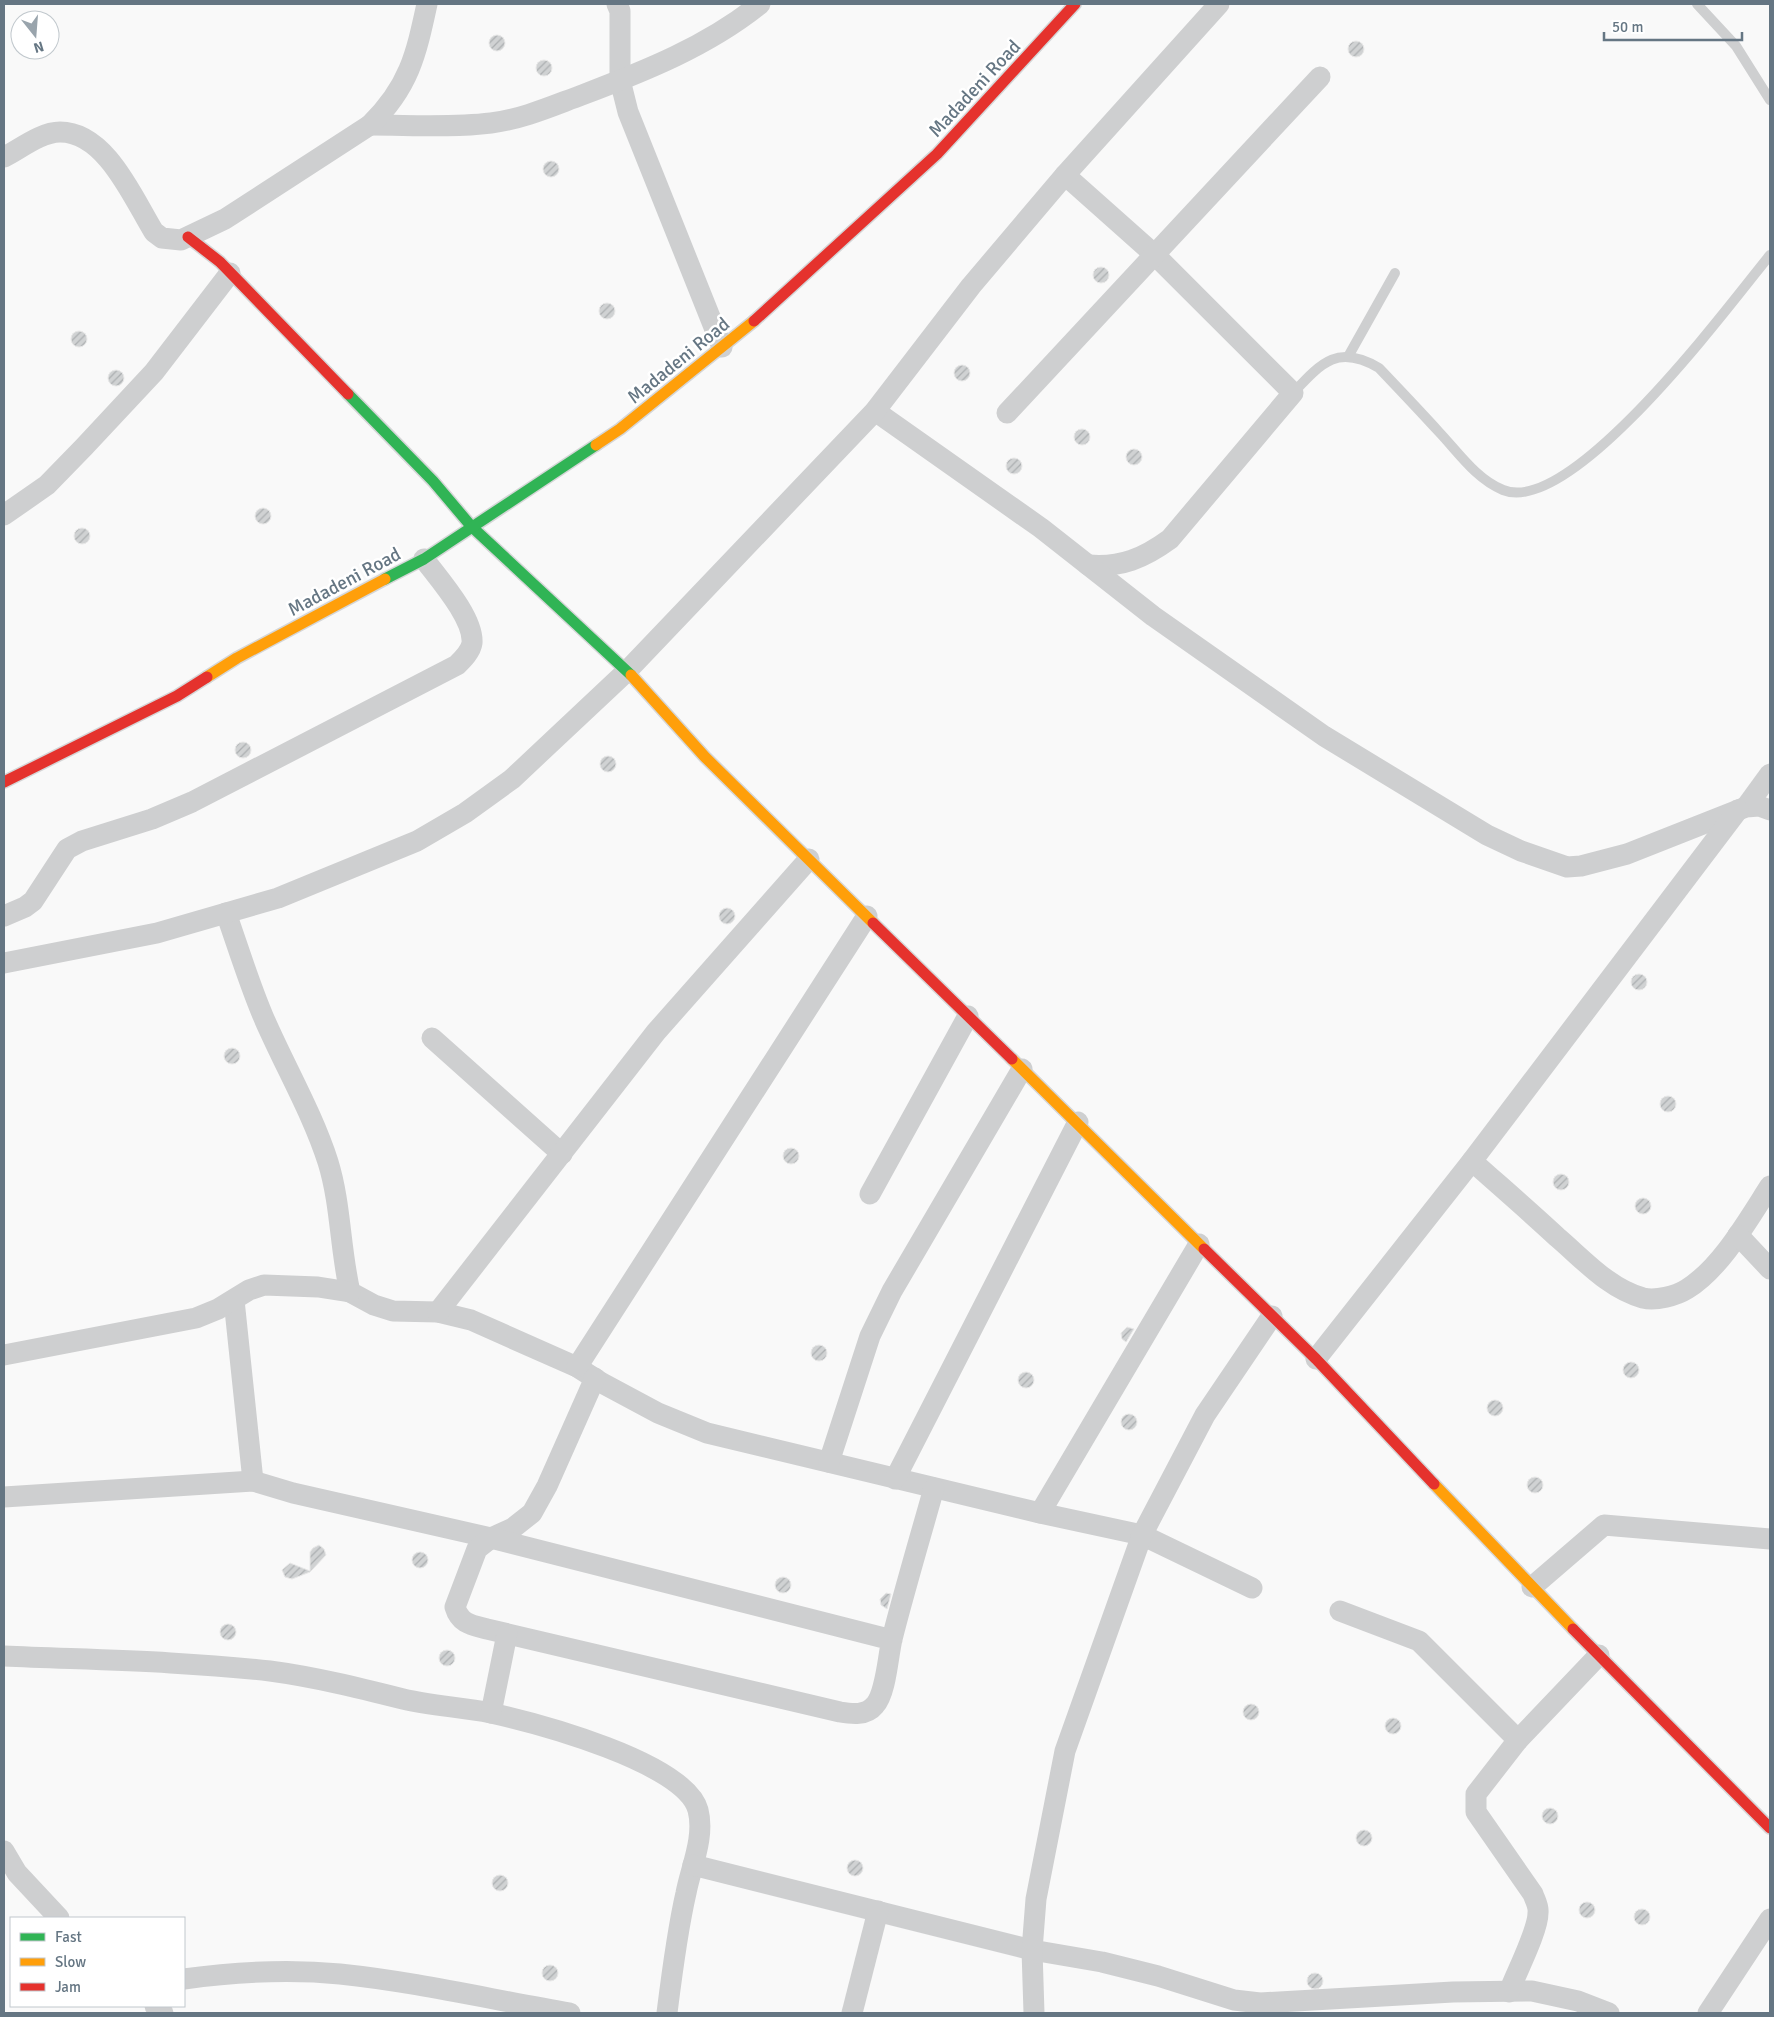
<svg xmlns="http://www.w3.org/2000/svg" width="1774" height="2017" font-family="Signika,sans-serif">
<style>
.building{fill:url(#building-hatch);stroke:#e8e8e8}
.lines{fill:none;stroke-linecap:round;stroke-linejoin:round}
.fast-casing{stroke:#d5d6d7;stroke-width:14}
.slow-casing{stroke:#d5d6d7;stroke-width:14}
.jam-casing{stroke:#d5d6d7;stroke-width:14}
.lane{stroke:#cecfd0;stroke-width:10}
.street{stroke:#cecfd0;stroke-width:21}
.fast{stroke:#30b455;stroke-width:11}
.slow{stroke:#ff9f0a;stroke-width:11}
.jam{stroke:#e5322d;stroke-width:11}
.labels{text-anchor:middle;stroke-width:5;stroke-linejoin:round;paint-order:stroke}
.street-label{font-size:19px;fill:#657683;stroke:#fff}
</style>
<defs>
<pattern id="building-hatch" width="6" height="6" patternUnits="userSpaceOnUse" patternTransform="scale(1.25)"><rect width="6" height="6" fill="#d0d2d3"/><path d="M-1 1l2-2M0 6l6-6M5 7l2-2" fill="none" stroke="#acafb1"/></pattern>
</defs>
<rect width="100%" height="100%" fill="#f9f9f9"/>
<g class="building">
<circle cx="497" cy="43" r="8"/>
<circle cx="1356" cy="49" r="8"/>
<circle cx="544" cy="68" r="8"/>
<circle cx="551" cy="169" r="8"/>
<circle cx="1101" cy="275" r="8"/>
<circle cx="607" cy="311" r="8"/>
<circle cx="79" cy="339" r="8"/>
<circle cx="962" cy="373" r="8"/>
<circle cx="116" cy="378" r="8"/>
<circle cx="1082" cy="437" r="8"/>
<circle cx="1134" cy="457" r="8"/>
<circle cx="1014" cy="466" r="8"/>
<circle cx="263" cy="516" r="8"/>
<circle cx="82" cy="536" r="8"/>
<circle cx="243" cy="750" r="8"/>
<circle cx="608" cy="764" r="8"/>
<circle cx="727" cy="916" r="8"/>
<circle cx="1639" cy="982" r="8"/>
<circle cx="232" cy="1056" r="8"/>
<circle cx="1668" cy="1104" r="8"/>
<circle cx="791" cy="1156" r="8"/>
<circle cx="1561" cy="1182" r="8"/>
<circle cx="1643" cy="1206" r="8"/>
<path d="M1127,1327L1134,1329L1126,1342L1122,1339L1121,1333Z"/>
<circle cx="819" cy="1353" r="8"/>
<circle cx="1631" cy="1370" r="8"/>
<circle cx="1026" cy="1380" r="8"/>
<circle cx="1495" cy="1408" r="8"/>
<circle cx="1129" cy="1422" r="8"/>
<circle cx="1535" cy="1485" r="8"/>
<path d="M319,1545L324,1549L326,1555L310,1572L292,1579L285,1577L282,1570L290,1563L310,1571V1552L313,1548Z"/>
<circle cx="420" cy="1560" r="8"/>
<circle cx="783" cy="1585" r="8"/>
<path d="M886,1593L891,1594L887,1609L881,1605L880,1599Z"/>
<circle cx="228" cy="1632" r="8"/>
<circle cx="447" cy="1658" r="8"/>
<circle cx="1251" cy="1712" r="8"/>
<circle cx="1393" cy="1726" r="8"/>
<circle cx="1550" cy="1816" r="8"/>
<circle cx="1364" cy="1838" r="8"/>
<circle cx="855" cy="1868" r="8"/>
<circle cx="500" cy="1883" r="8"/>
<circle cx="1587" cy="1910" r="8"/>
<circle cx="1642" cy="1917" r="8"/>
<circle cx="550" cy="1973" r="8"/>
<circle cx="1315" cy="1981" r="8"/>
</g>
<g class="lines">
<defs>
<g id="fast">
<path d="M348,394L433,481L471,526L631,675"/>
<path d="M385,579L424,559L596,445"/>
</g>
<g id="slow">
<path d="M596,445L620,429L754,321"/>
<path d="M631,675L705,757L873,923"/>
<path d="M207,677L237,658L385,579"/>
<path d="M1012,1059L1204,1249"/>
<path d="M1434,1484L1573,1629"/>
</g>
<g id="jam">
<path d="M188,237L220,262L348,394"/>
<path d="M754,321L937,154L1075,4"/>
<path d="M4,782L177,696L207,677"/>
<path d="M873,923L1012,1059"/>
<path d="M1204,1249L1316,1359L1434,1484"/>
<path d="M1573,1629L1770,1828"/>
</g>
</defs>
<use href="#fast" class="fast-casing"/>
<use href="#slow" class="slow-casing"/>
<use href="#jam" class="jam-casing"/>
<g class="lane">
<path d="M1697,4L1736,46L1770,100"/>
<path d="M1349,355L1395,273"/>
<path d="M1293,393C1322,362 1338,344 1379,368C1399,389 1419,410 1439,432C1458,452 1476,479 1503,490C1572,518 1730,304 1770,255"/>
</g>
<g class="street">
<path d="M617,4L620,11V80L628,112L722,347"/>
<path d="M370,125C410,125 451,128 491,123C523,119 552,106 582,95C645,71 708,46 760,4"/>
<path d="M4,157C20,149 41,132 60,132C106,132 133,198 154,232L162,238L181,240L225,219L370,125C409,87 416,55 427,4"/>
<path d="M1065,175L1155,255L1293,393L1170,539C1144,558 1121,568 1088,565"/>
<path d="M875,411L1041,528L1153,616L1324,736L1487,835L1521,851L1567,867L1581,866L1627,854L1746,807L1759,806L1770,810"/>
<path d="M1007,413L1320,77"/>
<path d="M4,515L47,485L84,447L154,372L230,273"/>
<path d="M1746,807L1770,774"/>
<path d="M226,913C238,947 249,983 263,1016C284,1065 312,1112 328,1162C341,1204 340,1249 350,1292L374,1305L393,1311L438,1312L471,1320L577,1367L602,1383L658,1413L707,1433L1040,1513L1142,1535L1252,1588"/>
<path d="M4,916L25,907L33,901L67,849L82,841L152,819L192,802L457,665C463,659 471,651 472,643C474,618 438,578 424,559"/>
<path d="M4,963L157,933L278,898L417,841L465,813L512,779L627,671L875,411L971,286L1065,175L1219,4"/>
<path d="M432,1038L562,1154"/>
<path d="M1472,1161C1500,1186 1529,1211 1557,1237C1583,1259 1609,1289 1643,1298C1656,1301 1676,1296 1687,1289C1721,1268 1748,1220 1770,1186"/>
<path d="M870,1194L968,1016"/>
<path d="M1738,1235L1770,1269"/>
<path d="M234,1300L253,1481"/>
<path d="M438,1312L656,1032L809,859"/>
<path d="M4,1355L196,1318L218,1309L249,1290L264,1285L318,1287L350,1292"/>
<path d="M1316,1359L1472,1161L1738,810"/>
<path d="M577,1367L867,916"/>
<path d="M829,1462L870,1336L892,1291L1022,1069"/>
<path d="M895,1479L1078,1122"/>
<path d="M4,1497L253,1481L293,1493L491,1538L513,1528L532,1513L547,1486L595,1378"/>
<path d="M1040,1513L1199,1244"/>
<path d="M1532,1587L1604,1525L1770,1539"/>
<path d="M1340,1611L1419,1641L1518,1740"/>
<path d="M892,1640L491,1538L477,1549L455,1607C460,1624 472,1625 487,1629L840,1712C852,1714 866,1716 875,1705C886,1693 888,1656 892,1639C905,1588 920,1538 934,1488"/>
<path d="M4,1656C93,1660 182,1661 270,1671C315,1677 359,1688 403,1699C432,1706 462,1707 491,1713C536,1723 685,1762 698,1810C705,1837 691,1867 686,1893C677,1932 672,1973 667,2013"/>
<path d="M491,1713L507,1634"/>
<path d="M4,1851L17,1873L59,1918"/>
<path d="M693,1865L1032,1950L1102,1962L1158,1976L1234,2000L1260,2003L1453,1992L1532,1991L1578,2001L1609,2013"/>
<path d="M184,1979C235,1972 288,1969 340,1974C417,1982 493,2000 570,2013"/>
<path d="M1509,1992C1516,1973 1538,1931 1538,1913C1539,1906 1535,1900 1533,1894L1476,1812V1794L1518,1740L1599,1655"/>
<path d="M155,2006L163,2013"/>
<path d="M852,2013L878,1911"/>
<path d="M1034,2013L1032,1950L1036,1899L1065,1751L1142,1535L1205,1415L1272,1316"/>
<path d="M1708,2013L1770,1919"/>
</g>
<use href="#fast" class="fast"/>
<use href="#slow" class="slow"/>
<use href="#jam" class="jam"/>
</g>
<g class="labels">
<g class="street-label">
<text transform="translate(974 88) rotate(-47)" y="7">Madadeni Road</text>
<text transform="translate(678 360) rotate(-39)" y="7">Madadeni Road</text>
<text transform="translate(344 581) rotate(-28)" y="7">Madadeni Road</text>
</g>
</g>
<rect width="1774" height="2017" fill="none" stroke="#657683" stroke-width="10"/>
<rect x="10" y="1917" width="175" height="90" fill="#ffffff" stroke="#c1c8cd"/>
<rect x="20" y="1933" width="25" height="8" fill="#30b455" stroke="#c1c8cd"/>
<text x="55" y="1942" font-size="15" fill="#657683">Fast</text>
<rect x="20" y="1958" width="25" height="8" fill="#ff9f0a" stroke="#c1c8cd"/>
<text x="55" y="1967" font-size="15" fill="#657683">Slow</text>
<rect x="20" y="1983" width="25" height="8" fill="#e5322d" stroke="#c1c8cd"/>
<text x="55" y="1992" font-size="15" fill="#657683">Jam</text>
<g transform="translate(35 35) rotate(163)"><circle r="24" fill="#ffffff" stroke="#c1c8cd"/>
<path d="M0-4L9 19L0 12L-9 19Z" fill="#99a4ac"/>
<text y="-8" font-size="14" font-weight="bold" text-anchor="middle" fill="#657683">N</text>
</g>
<path d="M1604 32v8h138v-8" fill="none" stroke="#657683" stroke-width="2.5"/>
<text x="1612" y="32" font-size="15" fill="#657683" stroke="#ffffff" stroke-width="4" paint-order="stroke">50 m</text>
</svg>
